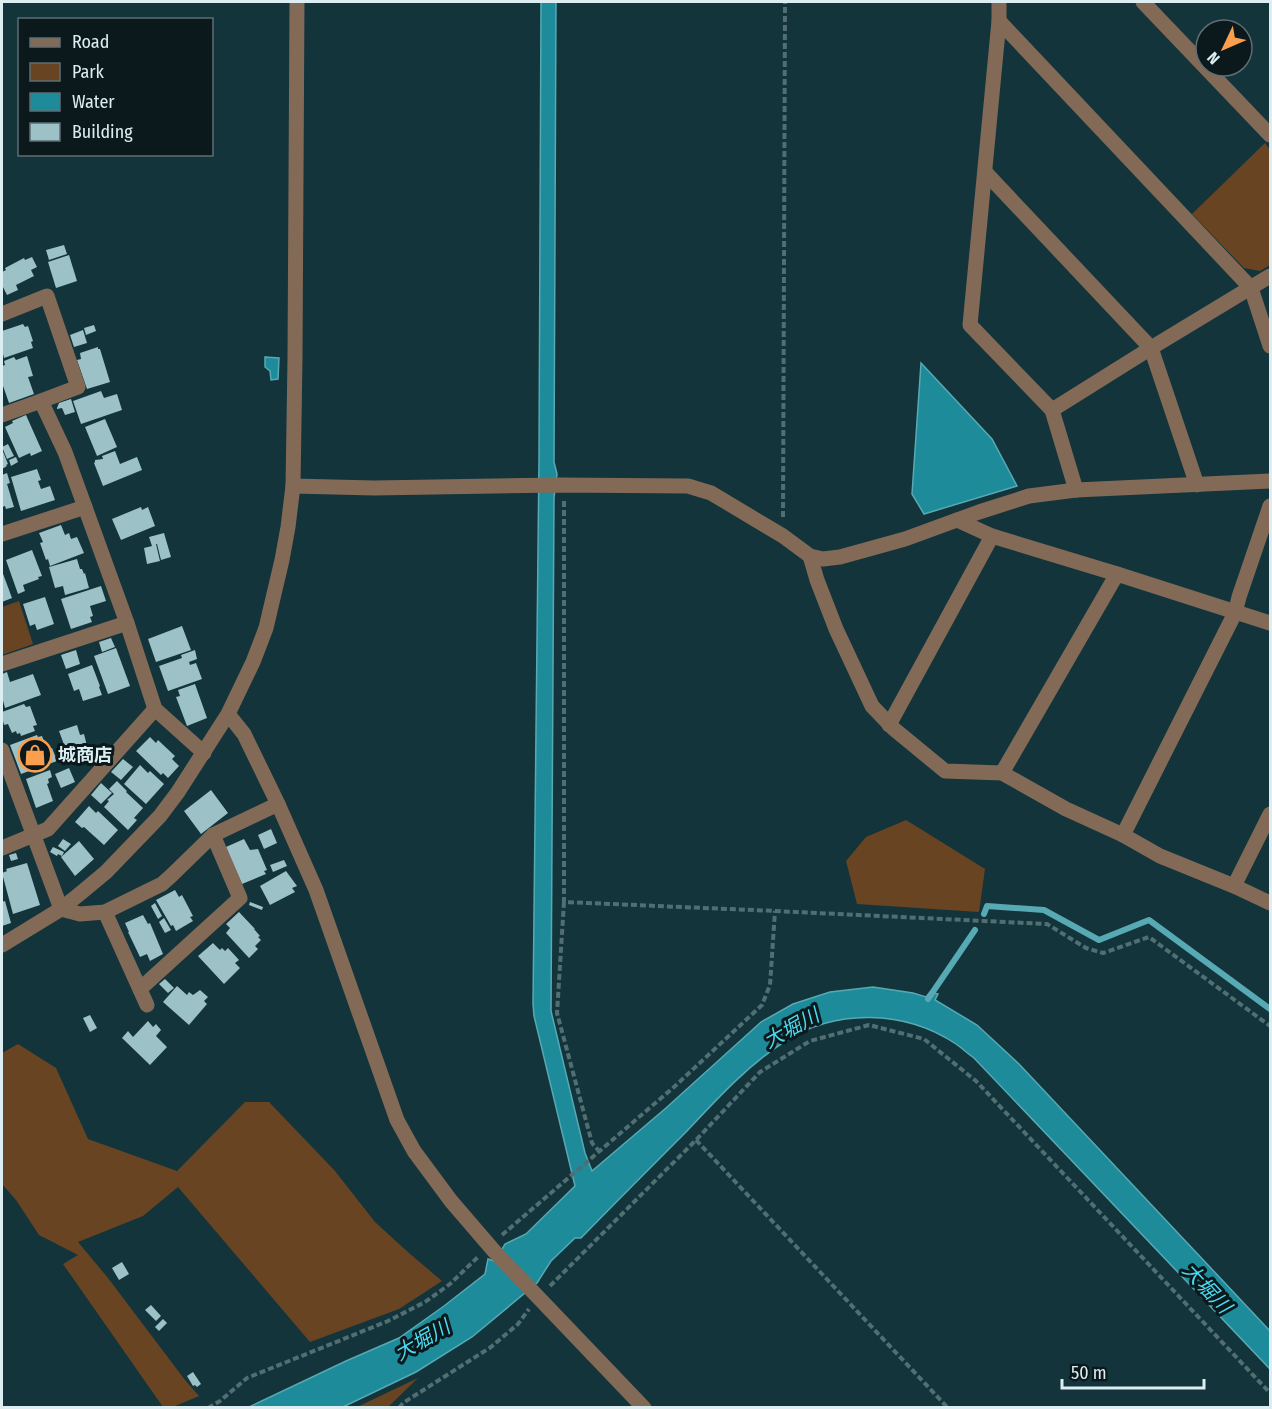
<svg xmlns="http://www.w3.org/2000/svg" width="1272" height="1409" font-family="'Fira Sans Condensed','Noto Sans JP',sans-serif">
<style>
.green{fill:#694423}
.water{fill:#1e8b9a;stroke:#57a9b4;stroke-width:1.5}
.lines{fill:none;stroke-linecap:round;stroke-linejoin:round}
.stream{stroke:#57a9b4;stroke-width:6}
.building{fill:#9cc1c7}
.path{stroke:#516e73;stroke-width:4;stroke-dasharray:6 3;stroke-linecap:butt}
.minor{stroke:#826a57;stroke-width:15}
.labels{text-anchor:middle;stroke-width:6;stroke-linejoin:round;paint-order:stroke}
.poi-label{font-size:18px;font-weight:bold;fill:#dceef2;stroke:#0b191c;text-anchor:start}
.water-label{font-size:20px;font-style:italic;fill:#4adcf2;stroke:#0b191c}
</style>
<rect width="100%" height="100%" fill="#12343a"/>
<g class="green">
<path d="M1265,143L1270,150V265L1260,271L1244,268L1192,214Z"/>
<path d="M19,601L33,644L2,655V607Z"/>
<path d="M906,820L985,869L979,912L857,904L846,861L866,837Z"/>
<path d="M18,1044L56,1068L88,1139L177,1171L245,1102H269L335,1171L375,1222L409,1253L442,1281L399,1309L310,1342L178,1187L143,1216L78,1242L108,1278L185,1380L199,1396L173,1407H163L63,1264L78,1255L39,1235L16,1200L2,1184V1053Z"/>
<path d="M418,1378L388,1407H357Z"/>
</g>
<g class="water">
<path d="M541,2H556L554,462L557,474L554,498L551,1011L585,1153L592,1171L666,1108L761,1022L793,1004L830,992L873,987L913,993L926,997L930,992L938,994L935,1000L977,1025L1019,1064L1270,1331V1369L974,1058C968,1054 962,1048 956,1044C905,1010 836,1008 784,1042C747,1066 717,1099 687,1131C651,1167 616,1202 581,1238H575L551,1261L537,1283L472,1337L416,1372L343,1407L247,1408L346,1361L399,1338L444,1306L485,1274L488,1259L495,1261L505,1244L526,1234L575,1186L534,1016L533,1004L539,459Z"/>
<path d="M265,357L279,358L278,379L271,380L270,371L265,367Z"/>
<path d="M921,363L992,439L1017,486L924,514L912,494Z"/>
</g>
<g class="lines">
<g class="stream">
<path d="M984,914L987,906L1044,910L1099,940L1149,920L1270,1009"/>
<path d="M928,999L975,930"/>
</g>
</g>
<g class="building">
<path d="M64,245L67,254L49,260L46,250Z"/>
<path d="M69,255L77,281L56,288L48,262Z"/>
<path d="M32,257L37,267L31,270L34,276L16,285L18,290L7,295L2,285V272L6,270L5,268L24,258L25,260Z"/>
<path d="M23,324L25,327L28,326L33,341L31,342L33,348L4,358L2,350V331Z"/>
<path d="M94,325L96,331L86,335L84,328Z"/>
<path d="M83,330L87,343L74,347L70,335Z"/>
<path d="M98,347V349H100L110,382L87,389L77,360L81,359L80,353Z"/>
<path d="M27,356L33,376L28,377L34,394L9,403L2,383V366L5,365L4,361L14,357L16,360Z"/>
<path d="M101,391L104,398L117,394L122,410L81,424L73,401Z"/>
<path d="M71,399L75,412L65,415L62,408L57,409V408L59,403Z"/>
<path d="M26,415L42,451L31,456L30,453L19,458L5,427L13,423L12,421Z"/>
<path d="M105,419L117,447L97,456L85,427Z"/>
<path d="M8,444L14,456L7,459L2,447Z"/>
<path d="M2,449L8,464L6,465L7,466L2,469Z"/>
<path d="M115,451L120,464L137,457L142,470L103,486L94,463L95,462V460L103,459L102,456Z"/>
<path d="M16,457L18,462L11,466L9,460Z"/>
<path d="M37,469L41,480L38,481L41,489L50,486L55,500L21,511L11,477Z"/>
<path d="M7,473L10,483L7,484L14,507L6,509L5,506L2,507V475Z"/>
<path d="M141,507L142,510L148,507L155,526L121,540L112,519Z"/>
<path d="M61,525L65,535L69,533L71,539L77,537L84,553L50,566L48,559L46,560L40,543L43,542L39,533Z"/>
<path d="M164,533L171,557L161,560L157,544H156L160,561L147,564L144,548L152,546L149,537Z"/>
<path d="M32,550L42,576L38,577L39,579L23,585L25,591L18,594L6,560Z"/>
<path d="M77,559L80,569H82L84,574L85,573L89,588L65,595L63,586L55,588L49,567Z"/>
<path d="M2,571L12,598L2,602Z"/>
<path d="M101,586L106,601L90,606L93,616L90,617L92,622L71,629L61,599Z"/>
<path d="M45,597L54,624L37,630L35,624L30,626L23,604Z"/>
<path d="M182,626L191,650L156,662L148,639Z"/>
<path d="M111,638L115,647L102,652L99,642Z"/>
<path d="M116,648L130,686L108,694L94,656Z"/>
<path d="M76,650L80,664L66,669L61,655Z"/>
<path d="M195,650L197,659L189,662L190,665L196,663L202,679L168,691L159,666L182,658L181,655Z"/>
<path d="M92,665L100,686L99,687L102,695L83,701L79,689L74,691L68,674Z"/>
<path d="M7,672L10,682L33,674L41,695L5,708L2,697V674Z"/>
<path d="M195,684L207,718L187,726L176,697L180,696L178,690Z"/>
<path d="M24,704L26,707L30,706L37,725L33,726L35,731L21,736L20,733L17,734L16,731L12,733L8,724L4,725L2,717V712Z"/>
<path d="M77,725L80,735L84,734L89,754L70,761L59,731Z"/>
<path d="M37,735L38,737L42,736L47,750L52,748L57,761L21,774L10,745Z"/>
<path d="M150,737L156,743L158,740L175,756L172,759L179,766L168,778L163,773L161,775L136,751Z"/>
<path d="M123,759L133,767L121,780L111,772Z"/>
<path d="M140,765L148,773L150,771L164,784L146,804L124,784Z"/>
<path d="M69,768L75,782L61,788L55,774Z"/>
<path d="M50,770L52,777L48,779L49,783L47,784L53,801L36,808L26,779Z"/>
<path d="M117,781L127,791L126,792L143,808L134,818L137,820L128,830L104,807L109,801L107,800L114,794L109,789Z"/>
<path d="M101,783L112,793L101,804L91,795Z"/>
<path d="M211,790L228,813L201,834L184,811Z"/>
<path d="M89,806L96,813L98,811L118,830L104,845L84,827L82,828L75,822Z"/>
<path d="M271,829L277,843L264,849L258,835Z"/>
<path d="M63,839L71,844L65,851L58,846Z"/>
<path d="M244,839L250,850L258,849L267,870L264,871L266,874L242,884L226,847Z"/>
<path d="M79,841L94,859L75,876L61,857Z"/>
<path d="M53,847L64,852L62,856L58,854L57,856L50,852Z"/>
<path d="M16,853L18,859L11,861L9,855Z"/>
<path d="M284,860L287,866L273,872L270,865Z"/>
<path d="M27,863L40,905L13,914L2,873L7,871L6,869Z"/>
<path d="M286,871L297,886L292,888L295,892L270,905L260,886Z"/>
<path d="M175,890L179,897L182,895L193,916L190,917L193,921L176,931L173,925L171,926L156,900Z"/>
<path d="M5,901L11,923L2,926V902Z"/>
<path d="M250,902L263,907L262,910L249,905Z"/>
<path d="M155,903L162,916L158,919L151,906Z"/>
<path d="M239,912L255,929H254L260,936L258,937L261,940L255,946L258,949L249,958L226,933L230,928L226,924Z"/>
<path d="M143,915L148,924L150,923L163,954L150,961L147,954L140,957L128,932H129L125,923Z"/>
<path d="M164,918L171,930L165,933L159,922Z"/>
<path d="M213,943L220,950L222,948L225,951L228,948L239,960L235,963L240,968L224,984L198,956Z"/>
<path d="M165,979L174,988L168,993L159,984Z"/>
<path d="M177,986L187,995L189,992L193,995L200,990L208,997L204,1001L207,1004L189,1025L163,1002Z"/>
<path d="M90,1015L97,1028L90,1032L83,1018Z"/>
<path d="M148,1021L153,1027L156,1024L161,1030L156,1036L167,1047L150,1065L122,1038L128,1031L133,1037Z"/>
<path d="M122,1262L129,1274L119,1280L112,1268Z"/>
<path d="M151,1305L161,1316L156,1321L145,1310Z"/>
<path d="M163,1319L167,1323L159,1331L155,1327Z"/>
<path d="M193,1372L201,1384L197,1387L195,1385L193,1386L187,1376Z"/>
</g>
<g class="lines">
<g class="path">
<path d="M564,501V902L775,911L1047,924L1086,948L1103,953L1149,937L1270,1026"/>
<path d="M783,517L785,2"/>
<path d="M564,902L557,1013L592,1143L599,1151"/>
<path d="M696,1140L948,1408"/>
<path d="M502,1235L674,1087L762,1005L770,985L775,911"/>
<path d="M550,1286L696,1140L760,1072L810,1041L869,1025L924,1039L976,1081L1270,1393"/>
<path d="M208,1408L220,1401L247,1378L388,1321L425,1302L450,1284L479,1256"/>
<path d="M399,1408L403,1403L491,1347L518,1324L529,1309"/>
</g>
<g class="minor">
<path d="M999,2V21L970,325L1052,410L1076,490"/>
<path d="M1143,2L1270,135"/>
<path d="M999,21L1251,288L1270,346"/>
<path d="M985,172L1151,348L1197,485"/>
<path d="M2,314L47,296L78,387L41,401"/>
<path d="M1052,410L1151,348L1270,276"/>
<path d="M2,415L41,401L65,452L127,623L155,709L204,753"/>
<path d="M293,486L374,488L559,485L688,486L711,493L783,536L810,556L823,559L840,557L905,539L979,512L1029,496L1076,490L1270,481"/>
<path d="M957,520L992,536L1117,574"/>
<path d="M2,534L85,507"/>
<path d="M810,556L817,580L836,629L872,706L894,729L945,771L1002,773L1066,809L1123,835L1160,856L1234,886L1270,903"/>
<path d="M2,664L127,623"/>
<path d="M228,714L244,734L278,804L316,890L397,1120L414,1151L451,1201L494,1251L644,1408"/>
<path d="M889,725L992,536"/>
<path d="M2,750L61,909"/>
<path d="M1002,773L1117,574L1270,623"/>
<path d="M1123,835L1235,613L1239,597L1270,506"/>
<path d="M2,848L48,829L155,709"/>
<path d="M1234,886L1270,814"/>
<path d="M61,909L80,914L105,912L162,884L172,875L213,835L278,804"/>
<path d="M105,912L147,1005"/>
<path d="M2,945L61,909L82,892L106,872L160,816L178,792L228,714L253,662L266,628L282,560L288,527L293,486L295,358L297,2"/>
<path d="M140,989L240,898L213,835"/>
</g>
</g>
<defs>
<symbol id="shop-ring" viewBox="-11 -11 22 22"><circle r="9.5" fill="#0b191c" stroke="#fa9f4e" stroke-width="1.5"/><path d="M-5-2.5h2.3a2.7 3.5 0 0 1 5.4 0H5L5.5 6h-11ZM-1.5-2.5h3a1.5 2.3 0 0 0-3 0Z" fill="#fa9f4e"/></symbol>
</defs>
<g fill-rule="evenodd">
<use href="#shop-ring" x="16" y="736" width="38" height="38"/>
</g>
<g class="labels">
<g class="poi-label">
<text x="58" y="761">城商店</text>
</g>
<g class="water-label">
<text transform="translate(791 1028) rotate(-29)" y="7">大堀川</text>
<text transform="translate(1207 1288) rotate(47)" y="7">大堀川</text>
<text transform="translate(422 1340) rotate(-30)" y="7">大堀川</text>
</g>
</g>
<rect width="1272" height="1409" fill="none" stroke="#dceef2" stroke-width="6"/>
<rect x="18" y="18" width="195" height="138" fill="#0b191c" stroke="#5f6e72" stroke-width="1.5"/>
<rect x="30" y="38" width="30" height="9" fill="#826a57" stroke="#5f6e72" stroke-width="1.5"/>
<text x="72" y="48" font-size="18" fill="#dceef2">Road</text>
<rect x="30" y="63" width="30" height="18" fill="#694423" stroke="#5f6e72" stroke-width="1.5"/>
<text x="72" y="78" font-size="18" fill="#dceef2">Park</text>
<rect x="30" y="93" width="30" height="18" fill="#1e8b9a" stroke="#5f6e72" stroke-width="1.5"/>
<text x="72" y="108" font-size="18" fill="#dceef2">Water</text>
<rect x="30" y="123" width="30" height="18" fill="#9cc1c7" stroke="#5f6e72" stroke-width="1.5"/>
<text x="72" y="138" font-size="18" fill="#dceef2">Building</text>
<g transform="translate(1224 48) rotate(226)"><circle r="28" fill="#0b191c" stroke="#5f6e72" stroke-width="1.5"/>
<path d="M0-4.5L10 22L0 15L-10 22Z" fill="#fa9f4e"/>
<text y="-9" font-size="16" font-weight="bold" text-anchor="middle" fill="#dceef2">N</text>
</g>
<path d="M1062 1379v9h142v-9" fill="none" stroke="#dceef2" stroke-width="3"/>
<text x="1071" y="1379" font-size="18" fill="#dceef2" stroke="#0b191c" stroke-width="4.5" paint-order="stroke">50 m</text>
</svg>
